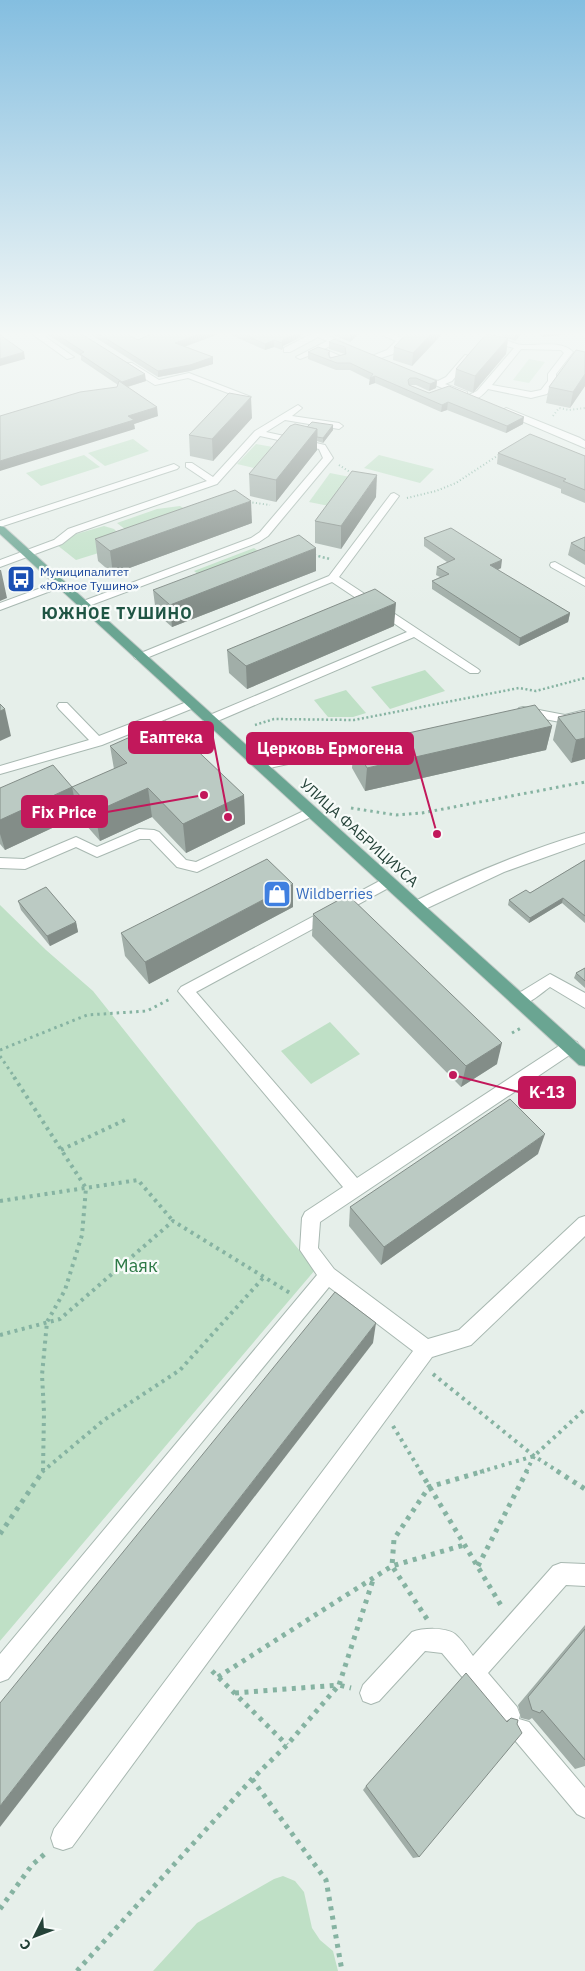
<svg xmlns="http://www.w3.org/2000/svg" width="585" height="1971" font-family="'IBM Plex Sans',sans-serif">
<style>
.green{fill:#bfe0c6}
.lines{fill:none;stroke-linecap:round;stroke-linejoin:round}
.minor-casing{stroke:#a8b8b1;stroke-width:2}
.major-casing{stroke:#c2cac7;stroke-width:2}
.path-far4{stroke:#86b3a2;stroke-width:2;stroke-dasharray:1 2.5;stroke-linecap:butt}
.path-far3{stroke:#86b3a2;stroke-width:2.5;stroke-dasharray:2 2.5;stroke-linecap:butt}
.path-far2{stroke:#86b3a2;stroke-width:3;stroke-dasharray:2.5 4;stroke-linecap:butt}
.path-far1{stroke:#86b3a2;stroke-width:4;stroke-dasharray:3 4.5;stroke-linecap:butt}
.path{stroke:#86b3a2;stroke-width:5;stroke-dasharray:4 5.5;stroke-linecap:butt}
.minor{fill:#fff;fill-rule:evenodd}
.major{fill:#6aa592;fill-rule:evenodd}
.wall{fill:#a1aea8}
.shaded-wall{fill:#838d88}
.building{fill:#bbcac3;stroke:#838d88}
.labels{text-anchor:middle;stroke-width:4.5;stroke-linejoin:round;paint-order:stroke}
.far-transit-label{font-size:12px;fill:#164399;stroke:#f7fbf9;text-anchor:start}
.street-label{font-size:15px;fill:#244238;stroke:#f7fbf9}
.shop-label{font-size:15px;fill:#366cbe;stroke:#f7fbf9;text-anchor:start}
.far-district-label{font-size:16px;font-weight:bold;letter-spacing:1px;fill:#1f5544;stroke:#f7fbf9}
.near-park-label{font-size:18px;fill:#2d7946;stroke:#f7fbf9}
.leader{fill:none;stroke:#c2185b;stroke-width:2}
.callout-dot{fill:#c2185b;stroke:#f7fbf9;stroke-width:2}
.callout{fill:#c2185b;stroke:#c2185b;stroke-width:2}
.callout-label{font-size:16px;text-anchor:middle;font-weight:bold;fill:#fff}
</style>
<rect width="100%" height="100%" fill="#e6efea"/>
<g class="green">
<path d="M529,359L545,362L529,383L513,380Z"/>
<path d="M133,439L149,451L105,466L88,453Z"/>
<path d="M256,444L273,447L254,468L237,464Z"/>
<path d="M84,455L100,467L41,486L26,473Z"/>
<path d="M379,455L434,469L420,483L364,468Z"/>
<path d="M330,473L350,477L329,506L309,502Z"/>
<path d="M180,506L188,511L130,533L117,523L157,509Z"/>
<path d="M104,526L114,529L121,536L105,551L76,560L52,541Z"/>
<path d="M254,548L266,557L206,580L194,571Z"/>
<path d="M425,670L445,691L390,709L371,687Z"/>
<path d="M346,690L366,713L353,717H328L314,700Z"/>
<path d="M0,905L46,950L93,991L315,1270L0,1641Z"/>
<path d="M330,1022L360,1054L311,1084L281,1051Z"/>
<path d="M283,1876L295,1881L304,1892L312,1928L320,1940L333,1951L338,1971H153L197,1923L274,1879Z"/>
</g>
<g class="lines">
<defs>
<g id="minor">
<path d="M28,331H37L74,357L67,359Z"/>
<path d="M306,331L321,332L354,348L350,350L334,344L324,349L345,358L334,363L330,361L334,358L318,352L300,359L296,357L327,341L318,337L290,352H284V348L311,334Z"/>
<path d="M374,331H386L400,337L406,331H414L393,354L375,360H372V356L387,350L396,341Z"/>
<path d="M487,335C499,334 510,344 522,345C538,346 561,340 573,352L556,374V381L547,394L531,398L488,389C483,395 477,401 469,399V395L477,391L514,348L485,340L484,338ZM521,349L561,350L564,353L548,374V381L541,390L531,392L492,385Z"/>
<path d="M465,355L472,357L452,381L445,384L467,392V396H461L414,376L418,374L438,381L446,377Z"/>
<path d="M126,363H132L159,380L189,373L251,397L244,399L188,378L155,385L126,367Z"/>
<path d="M298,405L302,408L292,416L339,423L343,426L339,429L285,420L266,432L325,445L333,458L268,536L259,542L86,607H78L77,605L78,603L251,538L260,532L323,458L319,449L260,436L217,484L76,533L62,544L0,567V560L54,540L68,529L207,481L186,467V463H192L213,477L255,431Z"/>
<path d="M506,408L580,438L585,441V448L503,413L502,411Z"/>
<path d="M174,464L179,467L177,469L0,527V521Z"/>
<path d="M394,493L399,496L339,577L478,669L480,671L478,673H470L414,637L213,723H205L203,720L205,717L407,632L332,582L144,659H136L134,657L136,655L329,576L391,494Z"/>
<path d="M555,562L585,579V586L551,567L550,565L551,563Z"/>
<path d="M60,581L65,584L64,586L0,610V603Z"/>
<path d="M192,700L196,701L198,704L196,707L102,745L0,774V766L89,740L59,709L57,706L59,703H67L99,736Z"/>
<path d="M523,707L565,715L585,710V718L565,723L519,714L517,711L519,708Z"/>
<path d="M373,738L379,742L377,745L260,770L254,766L260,762Z"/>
<path d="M310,808L315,809L317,812L315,815L197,872L177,867L150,839H140L97,857L76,847L25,869L0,868V858L24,859L76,837L97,847L139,829L154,830L159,832L186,860L196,862Z"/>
<path d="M585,833V843L504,872L421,911L416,912L411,911L409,907L411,903C467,875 525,851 585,833Z"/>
<path d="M387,877L392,878L394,882L392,886L196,992L357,1178L565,1042L571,1040L577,1042L579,1046L577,1050L320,1222L318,1248L334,1269L428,1339L459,1330L579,1218L585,1216V1236L471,1345L432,1357L72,1847L63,1850L54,1847L51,1838L54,1829L413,1351L329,1287L8,1679L0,1682V1654L317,1275L300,1250L302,1218L305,1212L343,1187L178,991L181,987Z"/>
<path d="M550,974L585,993V1008L550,987C540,994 526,1008 514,1004L511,1000L514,996Z"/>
<path d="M561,1563L585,1564V1586L566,1585L488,1673L517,1707L520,1715L519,1719L529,1722L585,1788V1818L577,1814L513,1738L509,1730L511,1726L501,1723L442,1653L425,1651L379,1701L371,1704L363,1701L360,1693L363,1685L412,1632C423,1628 445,1627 455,1634C462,1640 468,1649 473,1656L553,1566Z"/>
</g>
<path id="major" d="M0,526L4,527L585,1050V1066L579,1065L0,534Z"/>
</defs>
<use href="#minor" class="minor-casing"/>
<use href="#major" class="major-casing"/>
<g class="path-far4">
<path d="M553,416L559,408L569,410L585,408"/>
<path d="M339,465L353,474"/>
<path d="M407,498L436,491L456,483L500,454"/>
<path d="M249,502L270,505"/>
</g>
<g class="path-far3">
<path d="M314,555L330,559"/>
<path d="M255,725L274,719L354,720L519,688L536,691L585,678"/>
</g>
<g class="path-far2">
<path d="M351,808L396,815L422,813L585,782"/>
<path d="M512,1033L521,1028"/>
<path d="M0,1050L87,1015L147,1011L170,999"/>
<path d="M0,1056L15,1078"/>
</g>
<g class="path-far1">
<path d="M14,1077L86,1188L82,1235L65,1290L47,1322L42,1375L44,1412L43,1470"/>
<path d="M61,1150L127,1119"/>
<path d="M0,1201L138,1180L173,1221"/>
<path d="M0,1335L60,1319L173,1221L290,1293"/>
<path d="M433,1374L534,1456L559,1472"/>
<path d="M393,1426L421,1472"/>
<path d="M42,1472L104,1420L180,1370L264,1277"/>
<path d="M480,1472L534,1456L585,1409"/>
<path d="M526,1472L534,1456"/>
</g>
<g class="path">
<path d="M420,1471L502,1607"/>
<path d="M557,1471L585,1489"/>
<path d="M0,1534L43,1471"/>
<path d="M478,1566L527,1471"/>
<path d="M427,1619L392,1566L394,1539L429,1487L484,1471"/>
<path d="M212,1671L287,1745"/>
<path d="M218,1677L392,1566L464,1545"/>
<path d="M235,1693L339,1685L373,1580"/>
<path d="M252,1779L326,1880L342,1971"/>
<path d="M0,1909L32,1865L47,1852"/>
<path d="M77,1971L252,1779L287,1745L339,1685L351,1688"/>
</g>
<use href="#minor" class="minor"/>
<use href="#major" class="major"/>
</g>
<g class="wall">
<path d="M42,331H77L146,381L128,387L158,416L134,424L135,429L117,387L118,385L81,360V356Z"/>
<path d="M85,331H123L138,340L158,331H301V337L283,346L282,350L274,347L265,350L224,332L184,346L213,357V364L190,371L158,377Z"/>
<path d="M333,331H362L350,342L333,335Z"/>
<path d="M445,331L412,366L393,360L394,347Z"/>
<path d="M485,331H524L515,341L508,338L506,354L473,393L454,385L456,369L506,338L500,335L488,334Z"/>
<path d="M536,331H570V334L543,337Z"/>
<path d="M329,342L437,381L436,388L429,391L416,385H409L429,393L523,424L506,433L447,410L441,412L375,383L369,385L370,380L350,370H336L308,359V352L330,351V358L345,354L329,349Z"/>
<path d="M585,352V386L570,408L546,403L549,387Z"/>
<path d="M252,418L213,461L190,456L189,435Z"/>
<path d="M333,425V430L323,443L317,441V450L276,502L250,496L249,474L307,427Z"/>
<path d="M498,453L585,456V503L561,493V489L497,464Z"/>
<path d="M376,497L341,549L315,543V521Z"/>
<path d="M252,523L113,574L98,561L95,539Z"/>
<path d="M585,537V565L568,555L571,543Z"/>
<path d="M424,538L501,568L498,570L570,613L568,622L519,646L432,589V581L440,577L436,575L437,567L447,562L424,546Z"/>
<path d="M316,571L172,627L156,613L153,590Z"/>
<path d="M394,626L247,689L229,673L227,650Z"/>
<path d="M585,711L571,763L553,740L558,717Z"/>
<path d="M552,726L546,750L365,791L352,768L354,745Z"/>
<path d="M110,746L244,795L245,824L186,853L152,817L100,841L78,816L5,850L0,844V788L72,787L114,769Z"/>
<path d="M585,860V923L562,903L529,923L508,905L509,900L530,893Z"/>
<path d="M18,901L76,922L78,932L50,946L21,910Z"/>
<path d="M293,907L149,984L125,956L121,933Z"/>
<path d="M313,914L497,1064L461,1087L312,936Z"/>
<path d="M585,968V988L574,978L576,973Z"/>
<path d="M538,1154L381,1265L349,1226L350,1207Z"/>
<path d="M585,1625V1766L575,1769L532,1718L529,1720L521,1718L518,1705Z"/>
<path d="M511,1718L419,1857L413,1858L363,1790L366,1786L506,1721Z"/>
</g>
<g class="shaded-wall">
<path d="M0,331H12L0,335Z"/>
<path d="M207,331L224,332L176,350L175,343Z"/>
<path d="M300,331H301V337L283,346L282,350V343L283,340Z"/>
<path d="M351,331H362L350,342Z"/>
<path d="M434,331H445L412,366L413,353Z"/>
<path d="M516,331H524L515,341Z"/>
<path d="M544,331H570V334L543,337Z"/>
<path d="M508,338L506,354L473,393L475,376Z"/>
<path d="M274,340V347L265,350V344Z"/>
<path d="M24,352L25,359L0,366V359Z"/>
<path d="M213,357V364L190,371L158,377V371Z"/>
<path d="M145,374L146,381L123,388L122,382Z"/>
<path d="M585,374V386L570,408L573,392Z"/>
<path d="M375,376V383L369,385L370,378Z"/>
<path d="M437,381L436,388L429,391L430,384Z"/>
<path d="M251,397L252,418L213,461L212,439Z"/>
<path d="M448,402L447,410L441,412L442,405Z"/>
<path d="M157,407L158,416L134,424L135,429L0,471V461L128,416Z"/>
<path d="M524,417L523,424L506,433L507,426Z"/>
<path d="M333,425V430L323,443V438Z"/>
<path d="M317,429V450L276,502V480Z"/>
<path d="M377,475L376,497L341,549V526Z"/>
<path d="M251,501L252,523L113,574L110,551Z"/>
<path d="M316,548V571L172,627L170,605Z"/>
<path d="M502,560L501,568L489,573L490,565Z"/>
<path d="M0,570H1L7,598L0,601Z"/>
<path d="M396,603L394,626L247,689L246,666Z"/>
<path d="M570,613L568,622L519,646L520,638Z"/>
<path d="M5,709L11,736L0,741V711Z"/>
<path d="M552,726L546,750L365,791L367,768Z"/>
<path d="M585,738V759L571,763L576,740Z"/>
<path d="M72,787L78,816L5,850L0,834V820Z"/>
<path d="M148,788L152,817L100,841L95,812Z"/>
<path d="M244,795L245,824L186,853L183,824Z"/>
<path d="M293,884V907L149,984L145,962Z"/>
<path d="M563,898L562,903L529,923L530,918Z"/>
<path d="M76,922L78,932L50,946L47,936Z"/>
<path d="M502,1043L497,1064L461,1087L466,1066Z"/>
<path d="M545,1134L538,1154L381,1265L384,1247Z"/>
<path d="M376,1323L373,1343L0,1827V1806Z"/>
</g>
<g class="building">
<path d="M51,331H77L145,374L122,382L80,354L84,352Z"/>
<path d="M94,331H123L138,340L158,331H207L175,343L213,357L190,365L158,371Z"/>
<path d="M237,331H300L283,340L282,343L274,340L265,344Z"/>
<path d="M409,331H434L413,353L394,347Z"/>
<path d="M486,334L508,338L475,376L456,369Z"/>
<path d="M0,335L24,352L0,359Z"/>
<path d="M334,339L437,381L430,384L416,378H410L408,380L409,385L429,393L449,386L524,417L507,426L448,402L442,405L375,376L370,378L373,374L350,363H337L308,352L318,347L330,351L328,353L330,358L346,354L345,347L329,342Z"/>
<path d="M576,350L585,352V374L573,392L549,387Z"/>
<path d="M119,381L157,407L128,416L134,420L0,461V416L80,392L117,387Z"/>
<path d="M229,393L251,397L212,439L189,435Z"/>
<path d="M312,422L333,425L323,438L317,437V429L307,427Z"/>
<path d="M295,424L317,429L276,480L249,474L290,426Z"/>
<path d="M530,434L585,456V490L563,481L566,479L498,453Z"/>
<path d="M352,471L377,475L341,526L315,521Z"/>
<path d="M235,490L251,501L110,551L95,539Z"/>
<path d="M451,528L502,560L490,565L570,613L520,638L432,581L449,574L437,567L455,559L424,538Z"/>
<path d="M299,535L316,548L170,605L153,590Z"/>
<path d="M585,537V551L571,543Z"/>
<path d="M375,589L396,603L246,666L227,650Z"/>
<path d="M0,704L5,709L0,711Z"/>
<path d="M535,705L552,726L367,768L354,745Z"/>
<path d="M585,711V738L576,740L558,717Z"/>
<path d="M166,721L244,795L183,824L148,788L95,812L72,787L127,763L110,746Z"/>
<path d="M53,765L72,787L0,820V788Z"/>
<path d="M267,859L293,884L145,962L121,933Z"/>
<path d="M585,860V916L563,898L530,918L509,900L526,890L530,893Z"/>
<path d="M46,887L76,922L47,936L18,901Z"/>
<path d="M348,895L502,1043L466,1066L313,914Z"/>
<path d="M585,968V981L576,973Z"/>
<path d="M510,1099L545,1134L384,1247L350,1207Z"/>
<path d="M335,1292L376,1323L0,1806V1703Z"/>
<path d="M585,1629V1760L542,1710L540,1713L532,1710L528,1697Z"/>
<path d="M466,1673L507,1722L511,1718L518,1720L517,1724L522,1733L419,1857L366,1786Z"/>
</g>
<linearGradient id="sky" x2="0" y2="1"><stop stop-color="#84bee0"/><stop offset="0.55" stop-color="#f4f8f6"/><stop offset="1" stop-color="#f4f8f6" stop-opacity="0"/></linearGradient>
<rect width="585" height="607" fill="url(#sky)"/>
<defs>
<symbol id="bus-square" viewBox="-11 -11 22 22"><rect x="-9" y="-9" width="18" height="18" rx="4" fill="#1a4fb4" stroke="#f7fbf9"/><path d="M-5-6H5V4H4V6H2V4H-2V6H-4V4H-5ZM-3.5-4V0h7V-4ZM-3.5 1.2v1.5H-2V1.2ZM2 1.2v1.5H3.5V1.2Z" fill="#fff"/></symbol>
<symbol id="shop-square" viewBox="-11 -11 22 22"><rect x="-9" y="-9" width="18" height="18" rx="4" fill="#3f7fe0" stroke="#f7fbf9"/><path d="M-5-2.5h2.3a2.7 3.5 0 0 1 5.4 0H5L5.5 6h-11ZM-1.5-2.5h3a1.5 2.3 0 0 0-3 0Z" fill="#fff"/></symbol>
</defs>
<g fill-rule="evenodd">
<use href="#bus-square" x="5" y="563" width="32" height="32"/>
<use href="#shop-square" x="261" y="878" width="32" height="32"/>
</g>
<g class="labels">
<g class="far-transit-label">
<text x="40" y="576">Муниципалитет<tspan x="40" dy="14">«Южное Тушино»</tspan></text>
</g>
<g class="street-label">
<text transform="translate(359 833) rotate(42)" y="5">УЛИЦА ФАБРИЦИУСА</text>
</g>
<g class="shop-label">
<text x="296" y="899">Wildberries</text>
</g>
<g class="far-district-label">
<text x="117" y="619">ЮЖНОЕ ТУШИНО</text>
</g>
<g class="near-park-label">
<text x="136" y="1272">Маяк</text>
</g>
</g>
<path class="leader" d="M228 817L213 738M437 834L413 748M204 795L107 812M453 1075L519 1092"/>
<g class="callout-dot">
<circle cx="228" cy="817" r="5"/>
<circle cx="437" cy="834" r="5"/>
<circle cx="204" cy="795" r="5"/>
<circle cx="453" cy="1075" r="5"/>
</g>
<g class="callout">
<rect x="129" y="722" width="84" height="31" rx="5"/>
<rect x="247" y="733" width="166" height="31" rx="5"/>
<rect x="22" y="796" width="85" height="31" rx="5"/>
<rect x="519" y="1077" width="56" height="31" rx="5"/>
</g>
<g class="callout-label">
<text x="171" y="743">Еаптека</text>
<text x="330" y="754">Церковь Ермогена</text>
<text x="64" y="818">Fix Price</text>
<text x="547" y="1098">K-13</text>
</g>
<g transform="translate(35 1936) rotate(228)" stroke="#f7fbf9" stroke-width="4" paint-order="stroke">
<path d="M0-4L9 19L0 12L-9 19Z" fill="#244238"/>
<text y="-8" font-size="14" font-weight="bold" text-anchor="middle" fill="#244238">С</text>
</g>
</svg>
